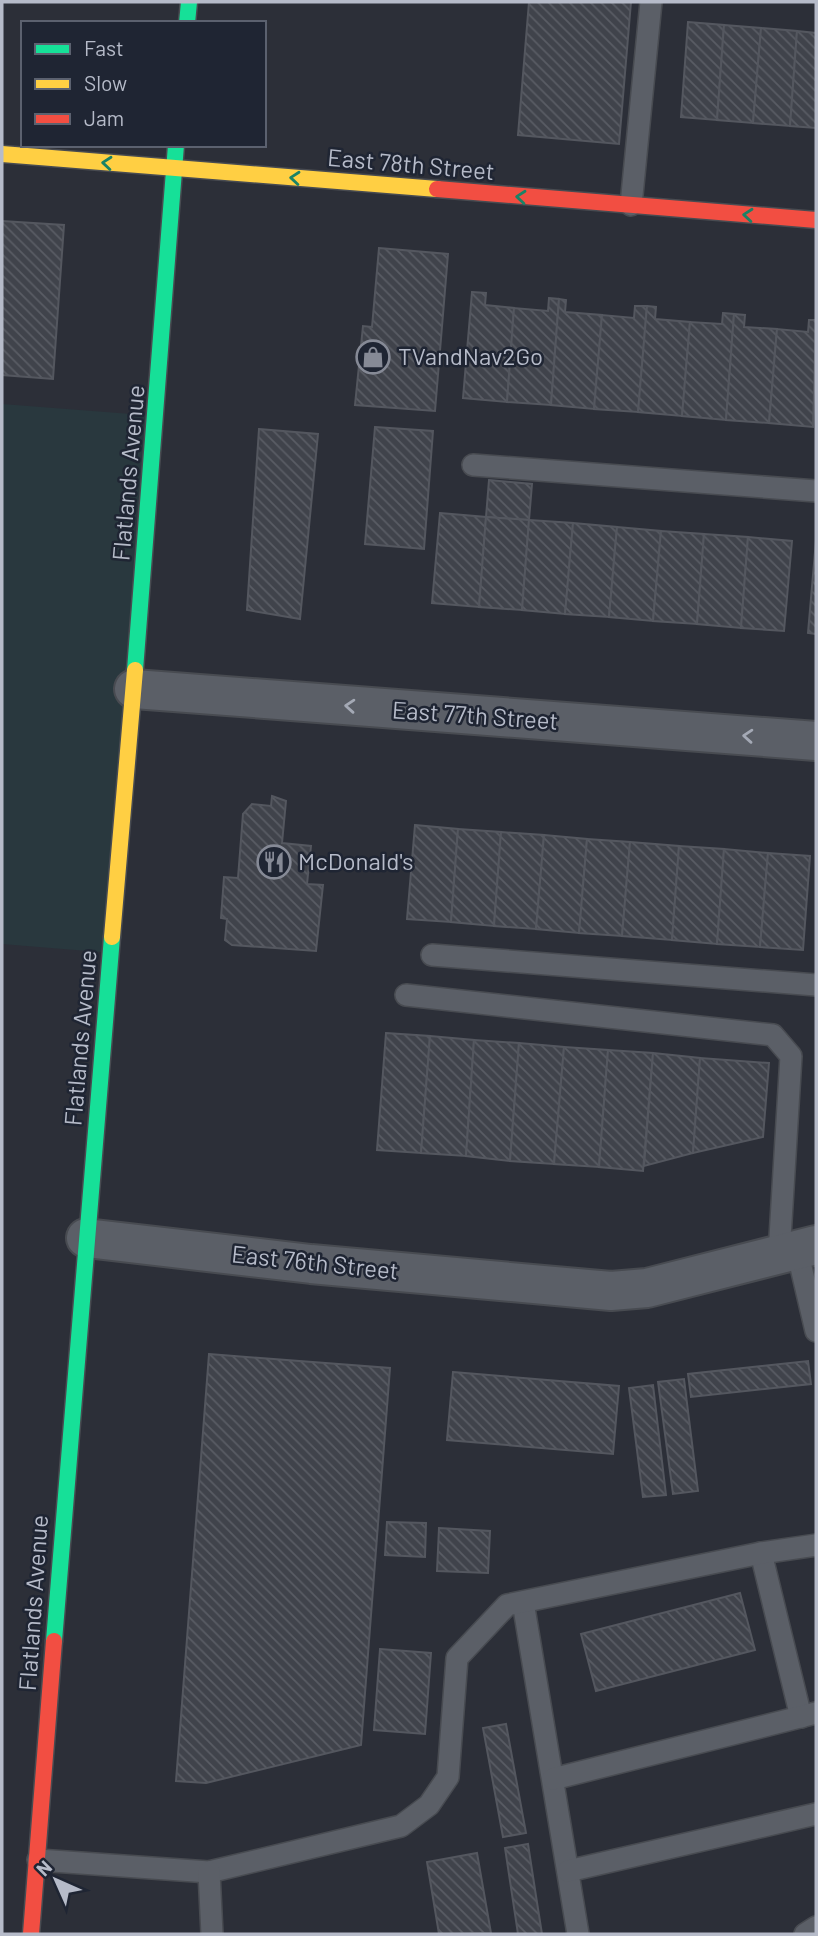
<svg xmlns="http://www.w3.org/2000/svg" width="818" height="1936" font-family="Barlow,sans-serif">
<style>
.pitch{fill:#29383e}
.building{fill:url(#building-back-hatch);stroke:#54575f;stroke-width:2}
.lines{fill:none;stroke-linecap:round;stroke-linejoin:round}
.lane-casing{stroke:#484b51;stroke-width:24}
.street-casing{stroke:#484b51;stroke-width:42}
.fast-casing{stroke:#484b51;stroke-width:19}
.slow-casing{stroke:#484b51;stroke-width:19}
.jam-casing{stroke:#484b51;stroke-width:19}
.lane{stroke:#5b5f67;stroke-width:21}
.street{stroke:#5b5f67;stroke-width:38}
.fast{stroke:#16e098;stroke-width:16}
.slow{stroke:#ffcf43;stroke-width:16}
.jam{stroke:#f24e42;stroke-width:16}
.oneway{stroke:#1a8266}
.oneway2{stroke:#a4a9b5}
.labels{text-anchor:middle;stroke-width:5;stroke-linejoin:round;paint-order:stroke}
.street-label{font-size:24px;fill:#b6bbc9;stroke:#1f2533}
.poi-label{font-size:24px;fill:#b6bbc9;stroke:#1f2533;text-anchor:start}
</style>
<defs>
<pattern id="building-back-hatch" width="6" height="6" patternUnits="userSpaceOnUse" patternTransform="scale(1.75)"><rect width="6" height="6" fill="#40434b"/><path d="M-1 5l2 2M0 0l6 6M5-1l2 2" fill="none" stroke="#595c64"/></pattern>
</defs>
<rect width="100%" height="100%" fill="#2c2f38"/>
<path class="pitch" d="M2,404L157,416L112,953L2,944Z"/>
<g class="building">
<path d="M529,2H631L619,144L518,135Z"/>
<path d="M688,22L724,25L717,120L681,117Z"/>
<path d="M724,25L761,28L753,123L717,120Z"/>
<path d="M761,28L797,31L790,126L753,123Z"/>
<path d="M797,31L816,33V128L790,126Z"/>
<path d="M2,221L64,225L53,379L2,375Z"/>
<path d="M379,248L448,254L435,411L355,405L363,326L372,327Z"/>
<path d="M472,292L486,293L485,305L514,308L507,402L463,398Z"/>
<path d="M549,298L559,299L551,405L507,402L514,308L548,311Z"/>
<path d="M559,299L566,300L565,312L602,315L594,409L551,405Z"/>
<path d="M635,306H647L638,412L594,409L602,315L634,318Z"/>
<path d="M647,306L656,307L655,319L690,322L682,416L638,412Z"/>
<path d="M723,313L734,314L726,420L682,416L690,322L722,324Z"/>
<path d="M734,314L745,315L744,327L777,329L769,423L726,420Z"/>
<path d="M809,320H816L813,427L769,423L777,329L808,332Z"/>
<path d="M375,427L433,431L424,549L365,544Z"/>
<path d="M259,429L318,434L300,619L247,610Z"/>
<path d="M489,480L532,484L529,520L486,517Z"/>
<path d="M440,513L486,517L479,607L432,603Z"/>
<path d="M486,517L529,520L522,610L479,607Z"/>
<path d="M529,520L573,523L565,614L522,610Z"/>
<path d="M573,523L617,527L609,617L565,614Z"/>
<path d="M617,527L661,531L653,621L609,617Z"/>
<path d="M661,531L704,534L697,624L653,621Z"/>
<path d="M704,534L748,537L741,628L697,624Z"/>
<path d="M748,537L792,541L784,631L741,628Z"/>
<path d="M816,540V634L808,633Z"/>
<path d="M272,796L286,801L282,843L311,846L307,884L323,885L316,951L232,945L225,940L227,919L221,918L224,877L238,878L243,814L252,804L271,806Z"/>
<path d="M415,825L458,829L451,922L407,919Z"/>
<path d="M458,829L501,832L494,926L451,922Z"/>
<path d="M501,832L544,835L536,929L494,926Z"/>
<path d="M544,835L587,839L579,933L536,929Z"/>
<path d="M587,839L630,842L622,936L579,933Z"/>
<path d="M630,842L679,846L672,940L622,936Z"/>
<path d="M679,846L724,849L717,944L672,940Z"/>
<path d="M724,849L768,853L760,947L717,944Z"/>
<path d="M768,853L810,856L803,950L760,947Z"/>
<path d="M386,1033L430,1036L421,1153L377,1150Z"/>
<path d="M430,1036L474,1040L466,1156L421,1153Z"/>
<path d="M474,1040L519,1043L510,1161L466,1156Z"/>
<path d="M519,1043L564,1047L554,1164L510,1161Z"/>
<path d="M564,1047L608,1050L599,1167L554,1164Z"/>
<path d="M608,1050L653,1053L643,1171L599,1167Z"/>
<path d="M653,1053L700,1058L693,1153L644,1166Z"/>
<path d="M700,1058L769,1063L763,1137L693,1153Z"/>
<path d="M209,1354L390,1368L361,1745L206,1783L176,1781Z"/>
<path d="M808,1361L811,1384L691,1397L688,1374Z"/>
<path d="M453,1372L619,1386L613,1454L447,1440Z"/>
<path d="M684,1379L698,1491L673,1494L658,1382Z"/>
<path d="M653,1385L666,1495L643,1497L629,1388Z"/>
<path d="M387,1522L426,1523L425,1557L385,1555Z"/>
<path d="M439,1528L490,1531L488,1573L437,1571Z"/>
<path d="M740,1593L755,1650L596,1691L581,1634Z"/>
<path d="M380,1649L431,1653L425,1734L374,1730Z"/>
<path d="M506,1724L526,1833L503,1837L483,1728Z"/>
<path d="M528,1844L536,1896L542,1934H518L505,1848Z"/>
<path d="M477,1853L491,1933L439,1934L427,1862Z"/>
</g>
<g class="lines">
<defs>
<g id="lane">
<path d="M631,205L651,2"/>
<path d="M473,465L816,491"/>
<path d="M432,955L816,985"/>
<path d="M406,995L773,1035L791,1056L779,1254"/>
<path d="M797,1250L816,1331"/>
<path d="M761,1553L801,1717"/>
<path d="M523,1602L578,1934"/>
<path d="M553,1779L816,1713"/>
<path d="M38,1860L209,1872L401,1826L429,1805L448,1777L457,1658L507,1605L761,1553L816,1545"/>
<path d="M568,1871L816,1814"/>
<path d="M209,1872L212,1934"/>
<path d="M805,1934L816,1927"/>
</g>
<g id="street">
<path d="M134,689L816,741"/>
<path d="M86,1238L311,1264L611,1291L647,1288L816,1245"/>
</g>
<g id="fast">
<path d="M187,23L189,2"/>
<path d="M135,670L176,145"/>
<path d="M54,1641L112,937"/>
</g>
<g id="slow">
<path d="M2,154L437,189"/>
<path d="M112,937L135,670"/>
</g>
<g id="jam">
<path d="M437,189L816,220"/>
<path d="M31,1934L54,1641"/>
</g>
</defs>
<use href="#lane" class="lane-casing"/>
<use href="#street" class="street-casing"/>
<use href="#fast" class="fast-casing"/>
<use href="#slow" class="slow-casing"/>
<use href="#jam" class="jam-casing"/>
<use href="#lane" class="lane"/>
<use href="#street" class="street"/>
<use href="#fast" class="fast"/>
<use href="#slow" class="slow"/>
<use href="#jam" class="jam"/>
</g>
<defs><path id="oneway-chevron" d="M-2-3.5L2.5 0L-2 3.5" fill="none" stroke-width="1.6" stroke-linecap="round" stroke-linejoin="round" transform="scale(1.75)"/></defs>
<g class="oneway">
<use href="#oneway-chevron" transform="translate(107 163) rotate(-175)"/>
<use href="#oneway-chevron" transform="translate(295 178) rotate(-175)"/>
<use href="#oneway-chevron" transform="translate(521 197) rotate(-175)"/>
<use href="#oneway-chevron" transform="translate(748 215) rotate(-175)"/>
</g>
<g class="oneway2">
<use href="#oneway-chevron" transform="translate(350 706) rotate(-176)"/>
<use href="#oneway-chevron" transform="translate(748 736) rotate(-176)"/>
</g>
<defs>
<symbol id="shop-ring" viewBox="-11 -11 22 22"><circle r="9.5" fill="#1f2533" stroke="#868a96" stroke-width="1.5"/><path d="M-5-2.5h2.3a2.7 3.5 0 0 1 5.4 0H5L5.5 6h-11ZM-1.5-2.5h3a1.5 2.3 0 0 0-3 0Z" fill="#868a96"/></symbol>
<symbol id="restaurant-ring" viewBox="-11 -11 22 22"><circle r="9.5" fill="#1f2533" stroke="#868a96" stroke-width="1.5"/><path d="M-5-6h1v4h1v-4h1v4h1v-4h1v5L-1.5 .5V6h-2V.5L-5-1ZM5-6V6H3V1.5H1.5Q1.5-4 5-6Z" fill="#868a96"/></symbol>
</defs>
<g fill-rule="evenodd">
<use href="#shop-ring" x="354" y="338" width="38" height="38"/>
<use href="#restaurant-ring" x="255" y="843" width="38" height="38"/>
</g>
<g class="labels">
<g class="street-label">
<text transform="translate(411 165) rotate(5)" y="8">East 78th Street</text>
<text transform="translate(129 473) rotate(-85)" y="8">Flatlands Avenue</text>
<text transform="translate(475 716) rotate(4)" y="8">East 77th Street</text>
<text transform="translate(81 1038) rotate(-85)" y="8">Flatlands Avenue</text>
<text transform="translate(315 1263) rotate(6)" y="8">East 76th Street</text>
<text transform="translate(34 1603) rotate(-86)" y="8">Flatlands Avenue</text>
</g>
<g class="poi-label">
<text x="398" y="365">TVandNav2Go</text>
<text x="298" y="870">McDonald's</text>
</g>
</g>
<rect width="818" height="1936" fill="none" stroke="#b6bbc9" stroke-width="7"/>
<rect x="21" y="21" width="245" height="126" fill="#1f2533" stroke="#5b616f" stroke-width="2"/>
<rect x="35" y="44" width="35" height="10" fill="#16e098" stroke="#5b616f" stroke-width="2"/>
<text x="84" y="56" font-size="21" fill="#b6bbc9">Fast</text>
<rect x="35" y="79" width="35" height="10" fill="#ffcf43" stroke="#5b616f" stroke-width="2"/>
<text x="84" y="91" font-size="21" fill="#b6bbc9">Slow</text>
<rect x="35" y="114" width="35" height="10" fill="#f24e42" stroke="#5b616f" stroke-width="2"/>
<text x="84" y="126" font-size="21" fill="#b6bbc9">Jam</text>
<g transform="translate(56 1880) rotate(315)" stroke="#1f2533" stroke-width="5" paint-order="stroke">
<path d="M0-5L12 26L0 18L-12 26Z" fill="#b6bbc9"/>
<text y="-10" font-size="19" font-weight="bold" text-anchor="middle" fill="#b6bbc9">N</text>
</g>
</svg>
